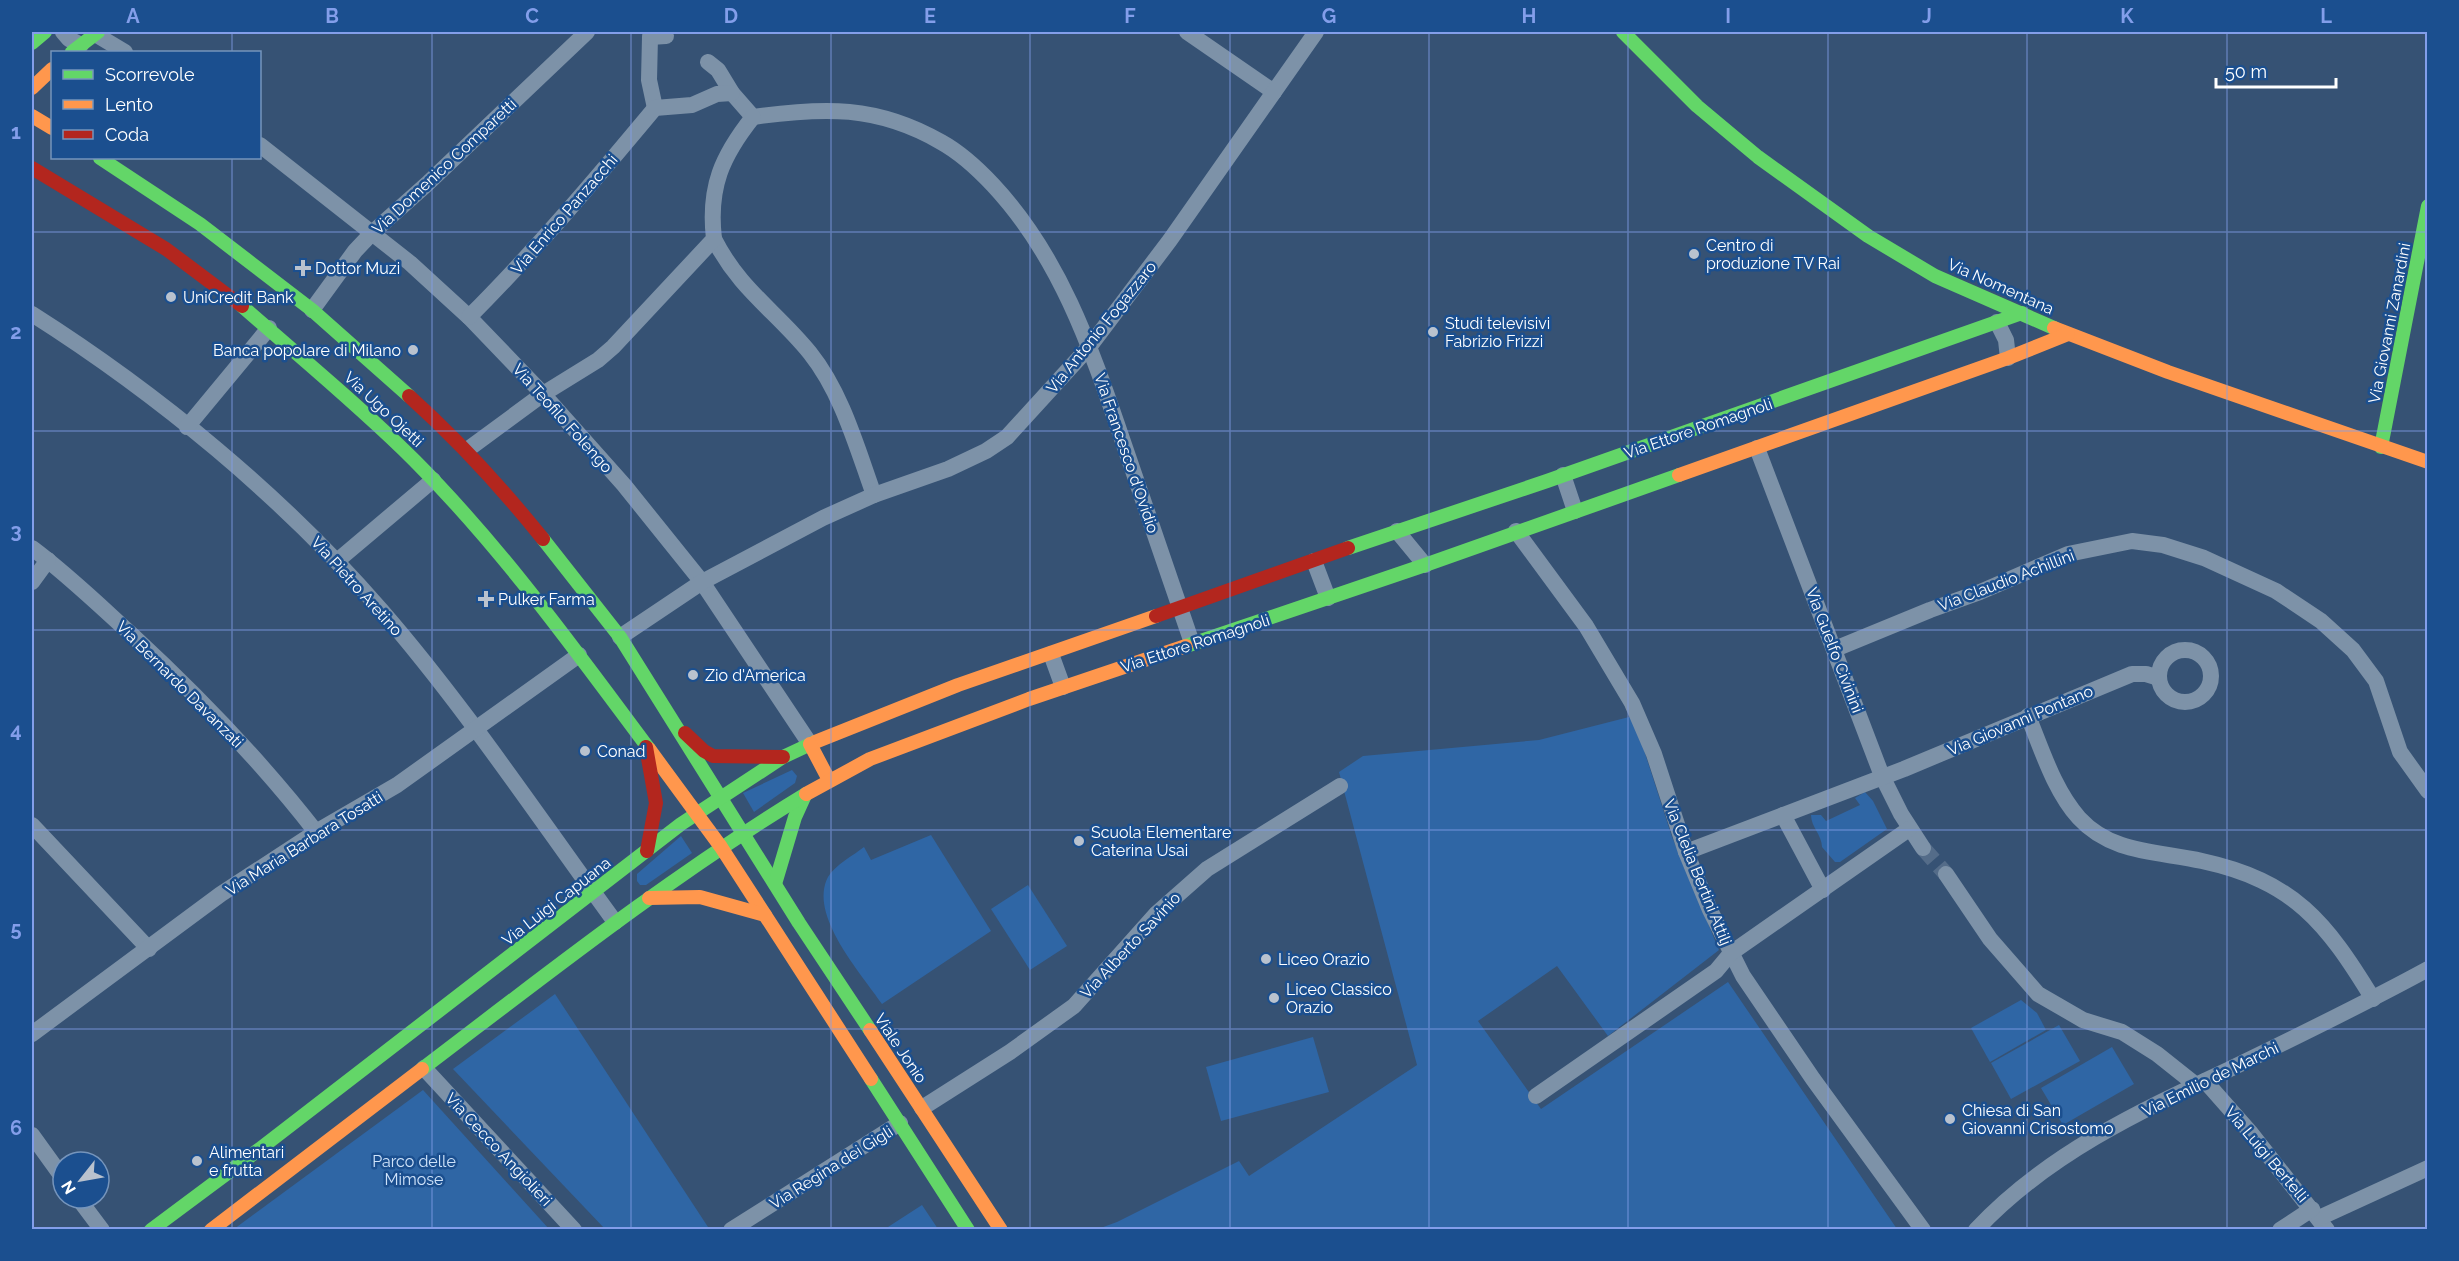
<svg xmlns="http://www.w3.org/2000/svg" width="2459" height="1261" font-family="Raleway,sans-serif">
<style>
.green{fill:#2f66a5}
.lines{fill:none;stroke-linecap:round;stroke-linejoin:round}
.street-tunnel{stroke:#546c89;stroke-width:16;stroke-dasharray:16 8;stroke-linecap:butt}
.street{stroke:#7d92a8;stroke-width:16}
.fast{stroke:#63d668;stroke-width:14}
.slow{stroke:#ff974d;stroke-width:14}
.jam{stroke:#b3261e;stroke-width:14}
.grid{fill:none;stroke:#839eea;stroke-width:1.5;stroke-opacity:0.55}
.poi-dot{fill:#b9c2ce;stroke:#1b4f8f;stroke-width:2}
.labels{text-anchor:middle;stroke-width:5;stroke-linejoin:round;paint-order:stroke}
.street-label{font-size:16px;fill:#fff;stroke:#1b4f8f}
.poi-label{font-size:16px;fill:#fff;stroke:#1b4f8f;text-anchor:start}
.park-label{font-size:16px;fill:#cfe3fa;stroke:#1b4f8f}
.neatline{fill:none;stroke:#839eea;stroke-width:2}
.grid-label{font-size:20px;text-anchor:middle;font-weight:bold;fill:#839eea}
</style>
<rect width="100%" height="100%" fill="#365274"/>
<g class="green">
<path d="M1633,716L1672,837L1719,950L1608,1036L1557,966L1478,1021L1541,1109L1728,982L1897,1229L1095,1230L1117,1222L1239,1161L1249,1176L1417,1065L1339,772L1363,756L1539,740Z"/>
<path d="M792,770L797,776L795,783L754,812L743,793Z"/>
<path d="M1865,792L1873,801L1887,829L1840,862H1835L1822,847C1822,835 1811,827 1811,815H1821L1826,821L1860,805L1855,798Z"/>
<path d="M931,835L991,931L882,1004C861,973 808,915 828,877C835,865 854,855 864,847L871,860Z"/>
<path d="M681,836L692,853L646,885H640L637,881V874Z"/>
<path d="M1028,885L1067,946L1030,970L991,909Z"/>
<path d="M555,994L708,1227L704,1229H605L453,1069Z"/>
<path d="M2021,1000L2037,1013L2046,1030L1990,1062L1971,1028Z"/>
<path d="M2059,1025L2080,1061L2011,1099L1991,1063Z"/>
<path d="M1313,1037L1329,1092L1221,1121L1206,1067Z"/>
<path d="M2112,1047L2134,1084L2063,1125L2041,1088Z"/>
<path d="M423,1090L549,1229H234Z"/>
<path d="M922,1205L938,1229H884L888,1227Z"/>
</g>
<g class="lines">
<path class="street-tunnel" d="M1923,848L1946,874"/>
<g class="street">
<path d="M63,32L69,39L81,45"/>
<path d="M1187,32L1274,92"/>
<path d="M95,34L125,52"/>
<path d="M650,37L649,80L655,108"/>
<path d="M650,37L666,36"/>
<path d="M708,62L718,70L732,93L753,117C823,107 877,105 941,142C961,153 978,169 993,185C1065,262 1095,361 1129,459C1150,520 1171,581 1192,643"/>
<path d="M260,145L410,263L469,317L543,394L624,485L702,582L810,744"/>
<path d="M714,239C740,290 776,311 810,353C842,393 857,448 874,495"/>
<path d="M312,310L355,251L372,233L427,184L587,32"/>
<path d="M32,314C158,394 282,496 381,610C466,708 538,817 615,922"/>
<path d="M469,317C535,251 595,180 655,108L692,105L717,94L732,93"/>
<path d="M1997,322L2006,340L2008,358"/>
<path d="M187,427L269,328"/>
<path d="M1757,448L1882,776L1901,814L1923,848"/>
<path d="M467,450L543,394L598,360L613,347L714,239C708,187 722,156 753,117"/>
<path d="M1563,475L1575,511"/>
<path d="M1397,531L1425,565"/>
<path d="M1516,531L1586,626L1632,703L1654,754L1686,852L1710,910L1743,976L1813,1079L1923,1230"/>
<path d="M32,548C67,574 99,605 132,635C198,696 260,760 316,832"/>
<path d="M337,561L433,480"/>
<path d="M1314,561L1328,598"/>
<path d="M32,582L48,560"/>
<path d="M620,637L702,582L823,518L874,495L948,469L986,451L1007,437L1090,346L1170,240L1316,32"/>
<path d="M1835,649L1930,610L1980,592L2068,554L2132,541L2163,545L2204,558L2276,591L2321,621L2353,650L2376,681L2400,752L2428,791"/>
<circle cx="2185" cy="676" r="26"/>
<path d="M1051,654L1063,687"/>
<path d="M2028,716C2042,750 2054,790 2079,818C2112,854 2158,851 2202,861C2294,881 2326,922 2373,999"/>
<path d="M1783,815L1823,890"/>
<path d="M32,825L149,949"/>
<path d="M1686,852L1904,769L2132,674H2146L2159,678"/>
<path d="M1946,874L1990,939L2038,994L2083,1020L2122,1032L2157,1054L2196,1085"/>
<path d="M32,1034L221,894L316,832L397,785L579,655"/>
<path d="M424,1068L574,1230"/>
<path d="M2205,1081L2250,1132L2327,1230"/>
<path d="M1536,1096L1716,971L1731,953L1909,829"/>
<path d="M922,1108L1010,1052L1074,1006L1156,914L1207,869L1340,786"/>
<path d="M32,1135L63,1178"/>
<path d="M78,1198L102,1230"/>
<path d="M2319,1218L2428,1168"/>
<path d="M731,1230L900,1123"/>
<path d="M1976,1230C2047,1154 2140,1111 2232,1068C2298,1036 2364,1004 2428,969"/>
<path d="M2280,1230L2312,1209"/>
</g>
<g class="fast">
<path d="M1623,32L1697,106L1758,157L1868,236L1935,276L2054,328"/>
<path d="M32,43L45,32"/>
<path d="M72,52L98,32"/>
<path d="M100,158L200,224L312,310L409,396"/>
<path d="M242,306C300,357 360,406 414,460C502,548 575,650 649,749"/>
<path d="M2381,447L2428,206"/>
<path d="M543,539L620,637L799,923L870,1030"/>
<path d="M1348,548L1547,481L2022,313"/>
<path d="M1186,646L1425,565L1679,475"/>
<path d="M775,884L795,817L805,795"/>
<path d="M422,1069C547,974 671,876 806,794"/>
<path d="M871,1079L968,1230"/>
<path d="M151,1230L261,1148L681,824L783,757L815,742"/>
</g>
<g class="slow">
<path d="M32,88L52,69"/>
<path d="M32,116L52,128"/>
<path d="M2054,328L2168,372L2428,462"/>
<path d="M1679,475L2008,358L2068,334"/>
<path d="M815,742L958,685L1156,616"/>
<path d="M810,744L829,780"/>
<path d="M649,749L721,847L871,1079"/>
<path d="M806,794L870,759L1029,699L1186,646"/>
<path d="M649,898L700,897L765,915"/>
<path d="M870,1030L1001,1230"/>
<path d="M211,1230L422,1069"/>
</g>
<g class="jam">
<path d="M32,168L166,249L242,306"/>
<path d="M409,396C458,440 502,488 543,539"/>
<path d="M1156,616L1348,548"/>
<path d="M685,733L704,751L713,756L783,757"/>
<path d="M646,747L656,803L647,851"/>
</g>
</g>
<path class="grid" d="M232,32V52M432,32V1230M631,32V1230M831,32V1230M1030,32V1230M1230,32V1230M1429,32V1230M1628,32V1230M1828,32V1230M2027,32V1230M2227,32V1230M232,158V1230M32,232H2428M32,431H2428M32,630H2428M32,830H2428M32,1029H2428"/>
<g class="poi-dot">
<circle cx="1694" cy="254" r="6"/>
<path d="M300 259h6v6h6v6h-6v6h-6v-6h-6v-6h6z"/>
<circle cx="171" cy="297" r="6"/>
<circle cx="1433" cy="332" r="6"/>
<circle cx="413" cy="350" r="6"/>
<path d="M483 590h6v6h6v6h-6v6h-6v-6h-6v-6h6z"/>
<circle cx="693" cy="675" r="6"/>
<circle cx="585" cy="751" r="6"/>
<circle cx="1079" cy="841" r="6"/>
<circle cx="1266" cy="959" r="6"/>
<circle cx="1274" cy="998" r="6"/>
<circle cx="1950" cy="1119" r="6"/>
<circle cx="197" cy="1161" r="6"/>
</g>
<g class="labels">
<g class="street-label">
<text transform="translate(444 166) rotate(-43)" y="6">Via Domenico Comparetti</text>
<text transform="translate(564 214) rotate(-49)" y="6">Via Enrico Panzacchi</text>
<text transform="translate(2001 286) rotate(24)" y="6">Via Nomentana</text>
<text transform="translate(2389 323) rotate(-79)" y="6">Via Giovanni Zanardini</text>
<text transform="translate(1101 327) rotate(-51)" y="6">Via Antonio Fogazzaro</text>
<text transform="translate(384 409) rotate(43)" y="6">Via Ugo Ojetti</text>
<text transform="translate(563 418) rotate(48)" y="6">Via Teofilo Folengo</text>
<text transform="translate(1698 428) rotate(-19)" y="6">Via Ettore Romagnoli</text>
<text transform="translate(1127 453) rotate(71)" y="6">Via Francesco d'Ovidio</text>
<text transform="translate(2006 580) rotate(-21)" y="6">Via Claudio Achillini</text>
<text transform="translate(357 586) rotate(48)" y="6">Via Pietro Aretino</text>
<text transform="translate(1195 643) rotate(-18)" y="6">Via Ettore Romagnoli</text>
<text transform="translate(1835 650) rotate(69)" y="6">Via Guelfo Civinini</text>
<text transform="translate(180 684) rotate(45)" y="6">Via Bernardo Davanzati</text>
<text transform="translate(2020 720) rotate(-23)" y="6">Via Giovanni Pontano</text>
<text transform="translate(304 843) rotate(-32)" y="6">Via Maria Barbara Tosatti</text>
<text transform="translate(1698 872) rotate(68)" y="6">Via Clelia Bertini Attilj</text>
<text transform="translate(556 901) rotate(-38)" y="6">Via Luigi Capuana</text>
<text transform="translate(1130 945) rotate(-47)" y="6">Via Alberto Savinio</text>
<text transform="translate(901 1048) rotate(56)" y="6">Viale Jonio</text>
<text transform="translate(2210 1079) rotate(-26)" y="6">Via Emilio de Marchi</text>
<text transform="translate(499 1149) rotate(47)" y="6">Via Cecco Angiolieri</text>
<text transform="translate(2267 1154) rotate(50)" y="6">Via Luigi Bertelli</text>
<text transform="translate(831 1167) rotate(-32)" y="6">Via Regina dei Gigli</text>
</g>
<g class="poi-label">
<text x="1706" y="251">Centro di<tspan x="1706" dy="18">produzione TV Rai</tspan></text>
<text x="315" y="274">Dottor Muzi</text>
<text x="183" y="303">UniCredit Bank</text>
<text x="1445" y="329">Studi televisivi<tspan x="1445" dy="18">Fabrizio Frizzi</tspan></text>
<text x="401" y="356" text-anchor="end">Banca popolare di Milano</text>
<text x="498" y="605">Pulker Farma</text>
<text x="705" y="681">Zio d'America</text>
<text x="597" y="757">Conad</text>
<text x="1091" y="838">Scuola Elementare<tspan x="1091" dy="18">Caterina Usai</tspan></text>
<text x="1278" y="965">Liceo Orazio</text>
<text x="1286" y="995">Liceo Classico<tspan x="1286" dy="18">Orazio</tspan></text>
<text x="1962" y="1116">Chiesa di San<tspan x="1962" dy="18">Giovanni Crisostomo</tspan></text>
<text x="209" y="1158">Alimentari<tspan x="209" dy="18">e frutta</tspan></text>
</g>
<g class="park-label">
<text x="414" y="1167">Parco delle<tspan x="414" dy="18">Mimose</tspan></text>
</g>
</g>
<rect width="2459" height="1261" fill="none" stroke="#1b4f8f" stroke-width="66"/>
<rect x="51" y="51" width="210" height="108" fill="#1b4f8f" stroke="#7695bc" stroke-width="1.5"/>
<rect x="63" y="70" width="30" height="9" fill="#63d668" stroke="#7695bc" stroke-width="1.5"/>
<text x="105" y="81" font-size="18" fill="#ffffff">Scorrevole</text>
<rect x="63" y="100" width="30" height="9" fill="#ff974d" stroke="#7695bc" stroke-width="1.5"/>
<text x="105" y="111" font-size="18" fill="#ffffff">Lento</text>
<rect x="63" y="130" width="30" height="9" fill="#b3261e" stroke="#7695bc" stroke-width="1.5"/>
<text x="105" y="141" font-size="18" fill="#ffffff">Coda</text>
<g transform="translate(81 1180) rotate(239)"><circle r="28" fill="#1b4f8f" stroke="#7695bc" stroke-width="1.5"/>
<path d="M0-4.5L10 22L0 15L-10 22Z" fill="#b9c2ce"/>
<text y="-9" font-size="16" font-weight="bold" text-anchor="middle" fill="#ffffff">N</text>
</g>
<path d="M2216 78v9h120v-9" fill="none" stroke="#ffffff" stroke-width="3"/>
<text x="2225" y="78" font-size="18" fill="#ffffff" stroke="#1b4f8f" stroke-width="4.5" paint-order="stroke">50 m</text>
<rect x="33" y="33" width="2393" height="1195" class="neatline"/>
<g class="grid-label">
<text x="133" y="23">A</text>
<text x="332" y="23">B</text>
<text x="532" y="23">C</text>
<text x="731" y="23">D</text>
<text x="930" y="23">E</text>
<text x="1130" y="23">F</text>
<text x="1329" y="23">G</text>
<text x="1529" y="23">H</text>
<text x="1728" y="23">I</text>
<text x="1927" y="23">J</text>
<text x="2127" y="23">K</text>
<text x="2326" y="23">L</text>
<text x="16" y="139">1</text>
<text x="16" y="339">2</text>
<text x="16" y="538">3</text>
<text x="16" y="737">4</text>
<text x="16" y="936">5</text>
<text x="16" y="1135">6</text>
</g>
</svg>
